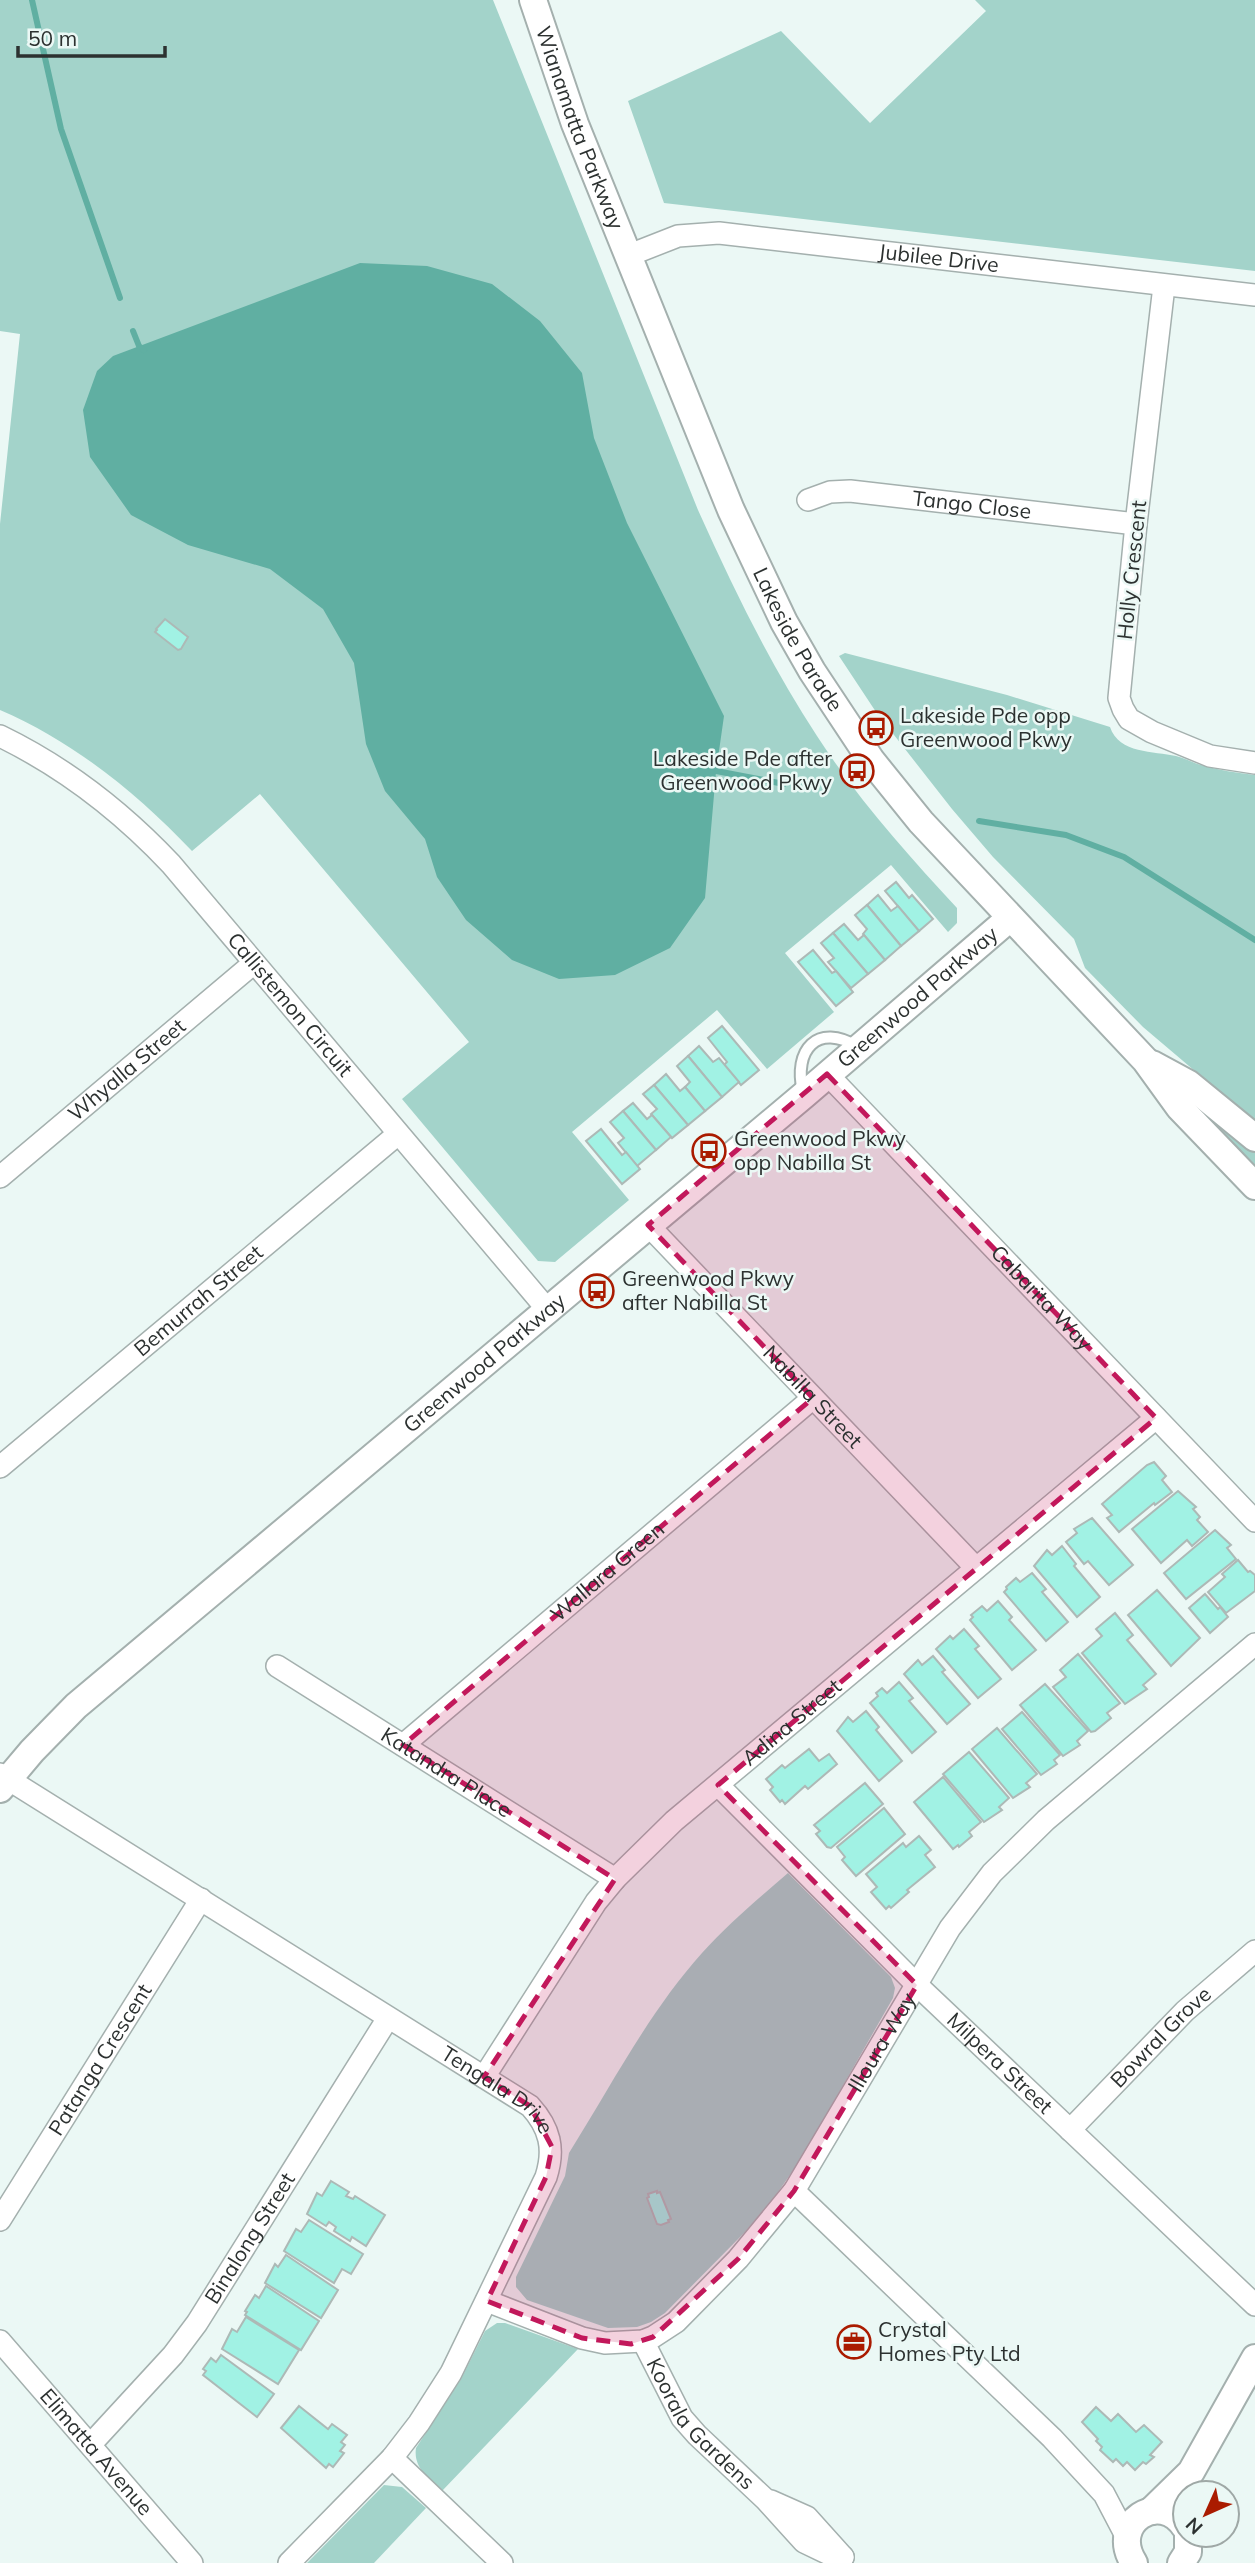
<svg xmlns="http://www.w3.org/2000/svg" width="1255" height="2563" font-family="Mulish,sans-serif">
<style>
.green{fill:#a3d3ca}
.water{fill:#60afa2}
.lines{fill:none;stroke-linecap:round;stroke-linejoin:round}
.stream{stroke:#60afa2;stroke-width:6}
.building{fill:#a1f2e4;stroke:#adb9b6;stroke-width:2}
.service-casing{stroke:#a4b0ae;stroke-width:14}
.minor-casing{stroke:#a4b0ae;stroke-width:24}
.tertiary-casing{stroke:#a4b0ae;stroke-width:30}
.service{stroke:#fff;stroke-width:10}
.minor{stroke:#fff;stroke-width:21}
.tertiary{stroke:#fff;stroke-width:26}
.marked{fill:#c2185b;fill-opacity:0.2;stroke:#c2185b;stroke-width:5;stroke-dasharray:14 9;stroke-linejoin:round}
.labels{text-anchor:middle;stroke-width:5;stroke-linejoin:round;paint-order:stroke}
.street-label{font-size:21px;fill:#2c3130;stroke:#ebf8f5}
.poi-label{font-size:21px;fill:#2c3130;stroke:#ebf8f5;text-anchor:start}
</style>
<rect width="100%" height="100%" fill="#ebf8f5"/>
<g class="green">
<path d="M0,0H493L698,510C733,588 770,664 817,736C857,798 907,854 957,908V923L948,932L891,865L785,953L834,1012L767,1069L717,1010L572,1132L629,1200L555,1262L538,1261L402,1099L469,1042L260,794L192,851C137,793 74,742 0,710V524L20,334L0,331Z"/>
<path d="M975,0H1255V271L664,203L628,101L781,31L870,123L986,11Z"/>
<path d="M845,653L1007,695L1110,727C1119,754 1154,751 1176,756C1185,758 1193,763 1201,765C1219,770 1237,773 1255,775V1122L1143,1027L1085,968L1074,939L993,857L952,809L876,712L839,656Z"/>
<path d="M1199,1105L1255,1150V1173L1194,1110Z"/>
<path d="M788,1873L891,1977L895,1988L893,1998L801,2159L776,2195L745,2232L665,2313L651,2322L637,2327L608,2328L527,2300L516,2287V2277L565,2176L569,2153C611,2086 649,2012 702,1953C728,1924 758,1899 788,1873Z"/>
<path d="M497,2323H505L578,2349L442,2491C429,2478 413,2468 416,2448L461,2379L485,2331Z"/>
<path d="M384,2485L402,2487L426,2508L374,2563H307Z"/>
</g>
<path class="water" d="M360,263L427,266L492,284L540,321L582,373L594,438L627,523L724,716L716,772L705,898L670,948L615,975L559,979L512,960L466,920L437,877L425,839L385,791L366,744L354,663L323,609L270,569L188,545L131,515L90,457L83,410L97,371L113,356Z"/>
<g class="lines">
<g class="stream">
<path d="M32,0L61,129L120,298"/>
<path d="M133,331L139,346L144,350"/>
<path d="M711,770L784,784"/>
<path d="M979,821L1066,835L1124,857L1255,940"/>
</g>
</g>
<g class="building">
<path d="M165,619L188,637L181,649L178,650L155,632L157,630L156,629Z"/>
<path d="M896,882L909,898L912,895L933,919L919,931L885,891Z"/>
<path d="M878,895L891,911L898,906L919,931L901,946L867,905Z"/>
<path d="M867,905L901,946L885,960L863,934L867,929L855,915Z"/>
<path d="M844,924L858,940L864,935L885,960L868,974L833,933Z"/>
<path d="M833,933L868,974L851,988L828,962L834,958L821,943Z"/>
<path d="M813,950L832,973L836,971L853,992L836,1006L798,962Z"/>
<path d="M722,1026L759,1070L741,1085L724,1065L727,1062L708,1038Z"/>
<path d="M699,1046L713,1062L719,1058L739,1082L722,1097L688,1056Z"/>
<path d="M688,1056L722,1097L705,1111L685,1087L690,1082L677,1066Z"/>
<path d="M666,1074L680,1091L685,1087L705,1111L688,1125L654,1085Z"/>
<path d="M654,1085L688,1125L672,1138L651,1114L657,1109L643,1094Z"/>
<path d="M633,1103L647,1119L652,1115L671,1137L656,1150L623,1111Z"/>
<path d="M623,1111L656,1150L637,1166L618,1143L624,1138L610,1122Z"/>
<path d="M601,1129L622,1155L626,1152L640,1169L622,1184L586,1141Z"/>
<path d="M1154,1462L1166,1476L1162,1480L1172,1492L1155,1505L1154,1503L1119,1532L1107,1518L1112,1515L1102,1504L1147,1465Z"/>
<path d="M1178,1491L1196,1507L1193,1509L1200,1517L1197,1520L1208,1532L1192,1546L1187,1540L1161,1563L1132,1529Z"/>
<path d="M1092,1518L1133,1565L1109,1585L1088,1561L1084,1564L1066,1542L1077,1533L1074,1529Z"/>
<path d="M1215,1530L1231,1545L1227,1548L1236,1559L1186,1599L1164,1573Z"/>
<path d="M1062,1546L1076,1564L1074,1566L1100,1597L1077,1617L1034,1566L1047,1550L1052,1555Z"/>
<path d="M1238,1560L1248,1572L1250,1571L1255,1575V1591L1226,1613L1208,1592L1225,1577L1222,1574Z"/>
<path d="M1032,1573L1046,1589L1042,1592L1068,1622L1046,1641L1004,1592L1007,1589L1006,1587L1016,1578L1020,1582Z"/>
<path d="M1157,1590L1200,1638L1171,1666L1128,1615Z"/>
<path d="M1205,1594L1218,1609L1220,1607L1228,1617L1210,1633L1189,1608Z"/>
<path d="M998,1601L1012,1617L1009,1620L1036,1650L1012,1670L970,1620L973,1617L971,1615L982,1606L987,1611Z"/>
<path d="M1115,1613L1133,1635L1127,1640L1156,1674L1143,1685L1147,1689L1125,1704L1082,1653L1102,1636L1096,1629Z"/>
<path d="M964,1629L979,1646L975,1649L1001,1679L978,1698L936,1649L950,1636L953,1639Z"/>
<path d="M1078,1654L1120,1703L1107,1713L1111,1718L1095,1731L1091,1732L1053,1687L1066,1677L1060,1670Z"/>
<path d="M933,1656L945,1670L942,1672L970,1704L947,1724L904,1674L918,1660L922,1665Z"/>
<path d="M899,1682L913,1698L909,1701L936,1732L912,1753L870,1703L878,1696L876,1693L882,1688L887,1693Z"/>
<path d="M1045,1684L1088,1731L1077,1741L1080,1745L1063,1756L1020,1705Z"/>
<path d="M866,1711L879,1727L876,1730L902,1761L879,1781L837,1731L848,1717L853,1722Z"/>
<path d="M1022,1712L1060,1755L1054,1760L1057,1764L1041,1775L1002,1729Z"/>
<path d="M997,1728L1037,1774L1026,1783L1030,1787L1013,1798L972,1749Z"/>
<path d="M809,1749L819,1761L829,1754L837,1764L808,1789L805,1786L785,1804L782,1800L780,1802L770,1790L773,1787L766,1779L782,1765L785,1768Z"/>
<path d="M969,1752L1009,1798L999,1807L1002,1810L984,1822L943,1774Z"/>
<path d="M943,1777L981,1822L969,1832L972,1836L959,1847L958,1845L953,1849L914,1802Z"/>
<path d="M865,1783L883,1804L831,1848L827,1847L816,1834L820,1831L814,1825Z"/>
<path d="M884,1808L905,1834L856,1876L842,1860L845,1857L837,1847Z"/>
<path d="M919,1836L931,1850L925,1855L935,1867L907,1890L909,1892L891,1908L889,1906L886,1909L871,1892L877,1887L866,1874L903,1843L906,1847Z"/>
<path d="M331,2181L349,2192L346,2196L353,2199L355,2196L385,2215L366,2246L352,2237L350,2241L334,2231L336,2227L329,2222L326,2226L307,2214L317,2193L322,2196Z"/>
<path d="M657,2191V2193L660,2192L671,2219L668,2220L669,2222L661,2225L657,2224L647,2198L649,2197L648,2194Z"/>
<path d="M309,2220L363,2254L351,2274L342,2269L334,2283L284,2251L296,2229L301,2232Z"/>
<path d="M286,2255L338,2290L321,2318L265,2283L275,2264L278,2267Z"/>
<path d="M266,2286L319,2321L301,2350L245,2315L247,2312L245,2311L255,2295L259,2298Z"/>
<path d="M246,2317L299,2350L278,2384L222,2349L232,2329L237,2332Z"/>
<path d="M221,2355L274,2394L257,2417L203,2375L206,2371L203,2369L211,2358L216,2362Z"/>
<path d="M299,2406L328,2429L332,2424L347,2435L341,2442L345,2445L340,2451L344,2453L333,2467L329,2464L326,2468L281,2428Z"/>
<path d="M1096,2407L1111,2421L1118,2414L1136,2432L1144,2425L1162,2442L1150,2455L1154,2457L1146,2464L1143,2462L1135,2470L1127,2462L1123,2466L1116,2459L1113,2462L1100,2450L1102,2447L1096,2441L1098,2439L1082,2422Z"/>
</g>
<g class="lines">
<defs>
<path id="service" d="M803,1092C793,1050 817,1022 858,1047"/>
<g id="minor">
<path id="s1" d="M627,256L678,236L719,233L1255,295"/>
<path d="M1164,286L1136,524L1119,698L1123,709L1129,719L1152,732L1210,756L1255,763"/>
<path id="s2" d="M808,500L830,492L850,491L1136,524"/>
<path id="s3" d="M0,736C66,768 121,811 171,864L547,1309"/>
<path id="s4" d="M827,1074L1255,1521"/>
<path id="s5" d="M0,1177L254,963"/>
<path id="s6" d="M648,1225L976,1568"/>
<path id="s7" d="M0,1467L398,1134"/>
<path id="s8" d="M277,1666L615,1879"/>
<path id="s9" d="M403,1745L813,1398"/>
<path id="s10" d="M0,1774L530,2106C550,2128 555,2149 546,2177L451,2373L419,2423L392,2458L289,2563"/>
<path id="s11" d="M718,1785L917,1985L1255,2305"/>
<path id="s12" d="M484,2077L596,1902L615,1879L674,1821L1156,1418"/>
<path id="s13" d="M1070,2130L1185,2011L1255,1951"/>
<path d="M794,2191L1052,2438L1104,2494L1126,2536"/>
<path id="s14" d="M0,2220L201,1899"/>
<path id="s15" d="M487,2301L582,2338L605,2343L643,2341L653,2337L676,2322L738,2259L794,2191L950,1928L992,1873L1046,1820L1255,1644"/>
<path id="s16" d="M0,2341L192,2563"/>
<path id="s17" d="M643,2341L682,2418L697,2435L765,2499L804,2542L829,2554L843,2557"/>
<path id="s18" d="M91,2444L173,2355L197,2323L388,2018"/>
<path d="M392,2458L502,2563"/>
<path d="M771,2501L807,2517L843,2557"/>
</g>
<g id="tertiary">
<path id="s19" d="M533,0L575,124L731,510L784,622L812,671L871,760L921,822L1145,1060L1179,1107L1255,1186"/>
<path d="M1152,1064L1189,1084L1255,1138"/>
<path id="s20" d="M0,1789L32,1751L76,1706L804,1095L1010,918"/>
<path d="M1151,2511L1191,2472L1255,2358"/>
<path d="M1134,2563C1108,2523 1160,2489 1185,2527"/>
<path d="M1181,2563L1188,2552V2535"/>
</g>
</defs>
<use href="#service" class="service-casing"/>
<use href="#minor" class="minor-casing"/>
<use href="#tertiary" class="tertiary-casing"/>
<use href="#service" class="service"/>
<use href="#minor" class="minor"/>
<use href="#tertiary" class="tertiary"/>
</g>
<path class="marked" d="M827,1074L1156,1418L718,1785L917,1985L794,2191L738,2259L653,2337L631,2344L582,2338L487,2301L546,2177L552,2147L530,2106L484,2077L615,1879L403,1745L813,1398L648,1225Z"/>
<defs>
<symbol id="bus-ring" viewBox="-11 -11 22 22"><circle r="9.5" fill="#ebf8f5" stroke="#aa1b00" stroke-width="1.5"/><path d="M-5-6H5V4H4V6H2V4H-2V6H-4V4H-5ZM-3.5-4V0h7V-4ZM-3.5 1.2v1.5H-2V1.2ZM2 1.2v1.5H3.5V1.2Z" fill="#aa1b00"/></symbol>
<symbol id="office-ring" viewBox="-11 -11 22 22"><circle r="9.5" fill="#ebf8f5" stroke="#aa1b00" stroke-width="1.5"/><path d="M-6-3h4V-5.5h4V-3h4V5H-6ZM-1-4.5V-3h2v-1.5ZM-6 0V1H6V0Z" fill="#aa1b00"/></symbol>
</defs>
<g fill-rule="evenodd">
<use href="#bus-ring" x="857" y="709" width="38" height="38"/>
<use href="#bus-ring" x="838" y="752" width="38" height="38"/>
<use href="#bus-ring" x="690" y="1132" width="38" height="38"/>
<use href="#bus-ring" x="578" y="1272" width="38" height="38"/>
<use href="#office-ring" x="835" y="2323" width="38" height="38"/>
</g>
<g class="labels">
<g class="street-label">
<text dy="7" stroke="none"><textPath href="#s19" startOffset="136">Wianamatta Parkway</textPath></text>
<text dy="7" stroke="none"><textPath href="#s1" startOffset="317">Jubilee Drive</textPath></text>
<text dy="7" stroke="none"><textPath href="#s2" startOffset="166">Tango Close</textPath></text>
<text transform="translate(1132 570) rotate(-84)" y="7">Holly Crescent</text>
<text dy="7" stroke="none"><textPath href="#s19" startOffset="693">Lakeside Parade</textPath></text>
<text dy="7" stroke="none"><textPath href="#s20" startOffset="1213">Greenwood Parkway</textPath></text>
<text dy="7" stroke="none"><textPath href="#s3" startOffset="399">Callistemon Circuit</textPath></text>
<text dy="7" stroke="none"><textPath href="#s5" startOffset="166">Whyalla Street</textPath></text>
<text dy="7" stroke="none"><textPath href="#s4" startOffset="310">Cabarita Way</textPath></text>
<text dy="7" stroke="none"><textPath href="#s7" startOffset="259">Bemurrah Street</textPath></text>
<text dy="7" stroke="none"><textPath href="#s20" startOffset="646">Greenwood Parkway</textPath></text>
<text dy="7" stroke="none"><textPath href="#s6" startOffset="238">Nabilla Street</textPath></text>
<text dy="7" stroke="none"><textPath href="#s9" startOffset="268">Wallara Green</textPath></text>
<text dy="7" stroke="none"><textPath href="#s12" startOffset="474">Adina Street</textPath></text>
<text dy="7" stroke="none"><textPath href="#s8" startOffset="200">Katandra Place</textPath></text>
<text dy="7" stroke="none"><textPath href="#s13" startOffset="130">Bowral Grove</textPath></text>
<text dy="7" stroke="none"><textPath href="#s15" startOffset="551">Illoura Way</textPath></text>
<text dy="7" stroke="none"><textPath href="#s14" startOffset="189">Patanga Crescent</textPath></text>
<text dy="7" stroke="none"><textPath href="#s11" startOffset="396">Milpera Street</textPath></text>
<text dy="7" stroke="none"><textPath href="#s10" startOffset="590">Tengala Drive</textPath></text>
<text dy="7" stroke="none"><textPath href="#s18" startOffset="261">Binalong Street</textPath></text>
<text dy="7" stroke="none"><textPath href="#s17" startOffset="102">Koorala Gardens</textPath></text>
<text dy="7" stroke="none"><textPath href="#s16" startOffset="147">Elimatta Avenue</textPath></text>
</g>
<g class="poi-label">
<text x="900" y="723">Lakeside Pde opp<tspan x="900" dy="24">Greenwood Pkwy</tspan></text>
<text x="832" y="766" text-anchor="end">Lakeside Pde after<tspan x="832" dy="24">Greenwood Pkwy</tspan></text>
<text x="734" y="1146">Greenwood Pkwy<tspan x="734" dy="24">opp Nabilla St</tspan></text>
<text x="622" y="1286">Greenwood Pkwy<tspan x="622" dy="24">after Nabilla St</tspan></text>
<text x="878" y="2337">Crystal<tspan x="878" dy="24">Homes Pty Ltd</tspan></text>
</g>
</g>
<g transform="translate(1206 2514) rotate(225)"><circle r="33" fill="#ebf8f5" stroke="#9fa8a6" stroke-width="2"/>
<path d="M0-5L12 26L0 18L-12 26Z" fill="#aa1b00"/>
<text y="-10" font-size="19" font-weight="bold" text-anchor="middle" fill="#2c3130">N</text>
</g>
<path d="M18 46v10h147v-10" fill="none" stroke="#2c3130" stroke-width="3.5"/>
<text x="28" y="46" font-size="21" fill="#2c3130" stroke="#ebf8f5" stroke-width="5" paint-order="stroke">50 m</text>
</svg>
